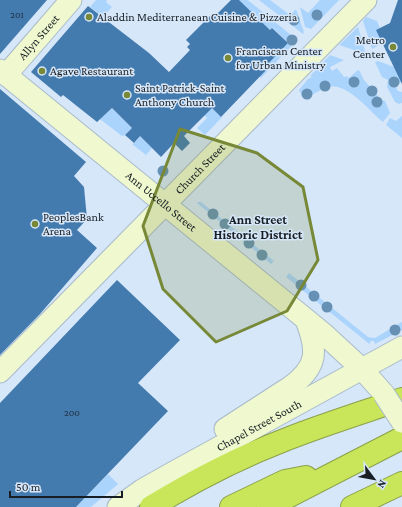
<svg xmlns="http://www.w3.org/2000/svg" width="402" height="507" font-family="'Crimson Pro',serif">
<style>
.green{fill:#abd4fd}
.building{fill:#447baf}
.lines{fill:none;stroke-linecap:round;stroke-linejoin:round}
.secondary-casing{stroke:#a9bacb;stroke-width:23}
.highway-casing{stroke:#8ba048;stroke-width:24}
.secondary{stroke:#eff8ce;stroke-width:21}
.highway{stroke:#c9e65b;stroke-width:22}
.secondary-bridge-casing{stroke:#a9bacb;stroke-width:23;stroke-linecap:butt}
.secondary-bridge{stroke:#eff8ce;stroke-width:21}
.tree{fill:#6691b5}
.marked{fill:#778837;fill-opacity:0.2;stroke:#778837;stroke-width:3;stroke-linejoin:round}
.poi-dot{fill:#778837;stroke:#d6e7f9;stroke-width:1.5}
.labels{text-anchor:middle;stroke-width:3;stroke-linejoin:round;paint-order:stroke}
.number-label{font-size:10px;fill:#233547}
.poi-label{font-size:12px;fill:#181e24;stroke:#d6e7f9;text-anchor:start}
.street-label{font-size:12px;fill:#181e24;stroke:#d6e7f9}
.neighbourhood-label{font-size:13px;font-weight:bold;fill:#181e24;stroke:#d6e7f9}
</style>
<rect width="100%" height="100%" fill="#d6e7f9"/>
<g class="green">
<path d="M96,0H107L106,2L112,7L103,17L90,7Z"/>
<path d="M239,0H247L249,1L296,39V41L261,78L259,76L267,65L288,43L273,28L270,30Z"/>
<path d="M259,0H270L290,15L296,9L304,32L303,34Z"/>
<path d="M320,0H339L311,29L305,27L300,7L308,13Z"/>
<path d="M366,17L377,21L380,28L378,29L377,31L383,43L372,49L363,21Z"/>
<path d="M358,27L365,51L363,53L339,45Z"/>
<path d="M330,55L344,60L330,67L332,71L337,68L344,77L347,76L348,78C353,76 354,72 359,70L364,80L378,96L379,99L385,101L390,113L383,122C370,112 348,83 330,87C321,89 312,95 304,99L299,90L308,79L312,77L310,76Z"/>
<path d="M378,61L394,67L402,82L395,85L398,91L402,92V103L399,104L395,102L387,87L388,80L382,77L375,62Z"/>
<path d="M188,85L221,117H222L205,135L197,128L207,118L203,114Z"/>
<path d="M112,108L152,148L146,155L132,144L134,143L139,138L130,130L125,135L122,136L100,119Z"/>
<path d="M402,116V138L386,125L390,118L396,121Z"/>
<path d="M198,202H201L274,261L271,264L197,203Z"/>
<path d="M289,273L368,337L375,338L402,322V330L375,344L374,341H371L369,344L367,342L286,277Z"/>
<path d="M108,474L118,484L117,485L91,507H76Z"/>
</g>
<g class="building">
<path d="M0,0H47L0,54Z"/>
<path d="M231,0H239L270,30L272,28L288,43L267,65L269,67L221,117L212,108L184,136L190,143L182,151L174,143L161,157L140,136L134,143L125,135L132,128L112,108L97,122L63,95L61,97L31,72L88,6L149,53L169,72L190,50L187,47L190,44L186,40L210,16L212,19Z"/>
<path d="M398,0H402V84L376,30L390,23Z"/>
<path d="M0,89L86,162L74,176L84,187L87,219L77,230L97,248L40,314L0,355Z"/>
<path d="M117,280L180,340L138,383L168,411L76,507H0V403Z"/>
</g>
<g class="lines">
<defs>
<g id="secondary">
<path id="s1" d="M0,70L324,334L362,369L384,394"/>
<path id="s2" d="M6,75L71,0"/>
<path id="s3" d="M0,372L366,0"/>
<path d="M225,429L290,387C318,367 318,351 306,320"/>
<path id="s4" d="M118,507L142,490L172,473L402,347"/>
</g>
<g id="highway">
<path d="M151,507C195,480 240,457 287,439C325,424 364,412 402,399"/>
<path d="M231,507L285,481L306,477"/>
<path d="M268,507L402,438"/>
<path d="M352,507L402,483"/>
</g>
</defs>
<use href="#secondary" class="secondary-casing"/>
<use href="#highway" class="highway-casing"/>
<use href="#secondary" class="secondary"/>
<use href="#highway" class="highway"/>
<defs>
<path id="secondary-bridge" d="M384,394L402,422"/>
</defs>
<use href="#secondary-bridge" class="secondary-bridge-casing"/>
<use href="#secondary-bridge" class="secondary-bridge"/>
</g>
<g class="tree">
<circle cx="317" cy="15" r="5.5"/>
<circle cx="294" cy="20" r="5.5"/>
<circle cx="292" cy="40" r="5.5"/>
<circle cx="354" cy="82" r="5.5"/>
<circle cx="394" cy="82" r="5.5"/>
<circle cx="325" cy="86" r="5.5"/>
<circle cx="372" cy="91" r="5.5"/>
<circle cx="307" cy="94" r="5.5"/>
<circle cx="377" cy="102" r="5.5"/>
<circle cx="163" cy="171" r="5.5"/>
<circle cx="213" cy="214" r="5.5"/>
<circle cx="225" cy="224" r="5.5"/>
<circle cx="249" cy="243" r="5.5"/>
<circle cx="262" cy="255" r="5.5"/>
<circle cx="301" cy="285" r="5.5"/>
<circle cx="314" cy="296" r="5.5"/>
<circle cx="327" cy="307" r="5.5"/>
<circle cx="395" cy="330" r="5.5"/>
</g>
<path class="marked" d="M180,129L257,153L303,187L318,260L287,311L216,342L163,289L143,226Z"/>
<g class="poi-dot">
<circle cx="89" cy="17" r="4"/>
<circle cx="393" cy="47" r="4"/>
<circle cx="228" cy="58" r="4"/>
<circle cx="42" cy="71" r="4"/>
<circle cx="127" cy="95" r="4"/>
<circle cx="35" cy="224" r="4"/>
</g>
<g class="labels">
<g class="number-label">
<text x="17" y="18">201</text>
<text x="72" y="416">200</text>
</g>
<g class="poi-label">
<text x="97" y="21">Aladdin Mediterranean Cuisine &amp; Pizzeria</text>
<text x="385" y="44" text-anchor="end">Metro<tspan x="385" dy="14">Center</tspan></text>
<text x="236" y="55">Franciscan Center<tspan x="236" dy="14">for Urban Ministry</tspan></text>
<text x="50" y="75">Agave Restaurant</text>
<text x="135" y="92">Saint Patrick-Saint<tspan x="135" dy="14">Anthony Church</tspan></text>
<text x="43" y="221">PeoplesBank<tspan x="43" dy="14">Arena</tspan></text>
</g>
<g class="street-label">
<text dy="4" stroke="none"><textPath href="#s2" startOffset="50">Allyn Street</textPath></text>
<text dy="4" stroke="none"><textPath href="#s3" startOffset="285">Church Street</textPath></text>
<text dy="4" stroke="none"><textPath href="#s1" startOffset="208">Ann Uccello Street</textPath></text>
<text dy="4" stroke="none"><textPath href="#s4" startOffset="163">Chapel Street South</textPath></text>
</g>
<g class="neighbourhood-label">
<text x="258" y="224">Ann Street<tspan x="258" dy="15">Historic District</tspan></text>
</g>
</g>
<g transform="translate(374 479) rotate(122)" stroke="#d6e7f9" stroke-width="3" paint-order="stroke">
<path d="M0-3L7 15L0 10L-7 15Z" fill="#181e24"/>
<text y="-6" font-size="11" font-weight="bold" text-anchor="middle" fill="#181e24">N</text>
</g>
<path d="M10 491v6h112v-6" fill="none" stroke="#181e24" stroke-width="2"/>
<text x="16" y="491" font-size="12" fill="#181e24" stroke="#d6e7f9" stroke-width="3" paint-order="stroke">50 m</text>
</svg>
